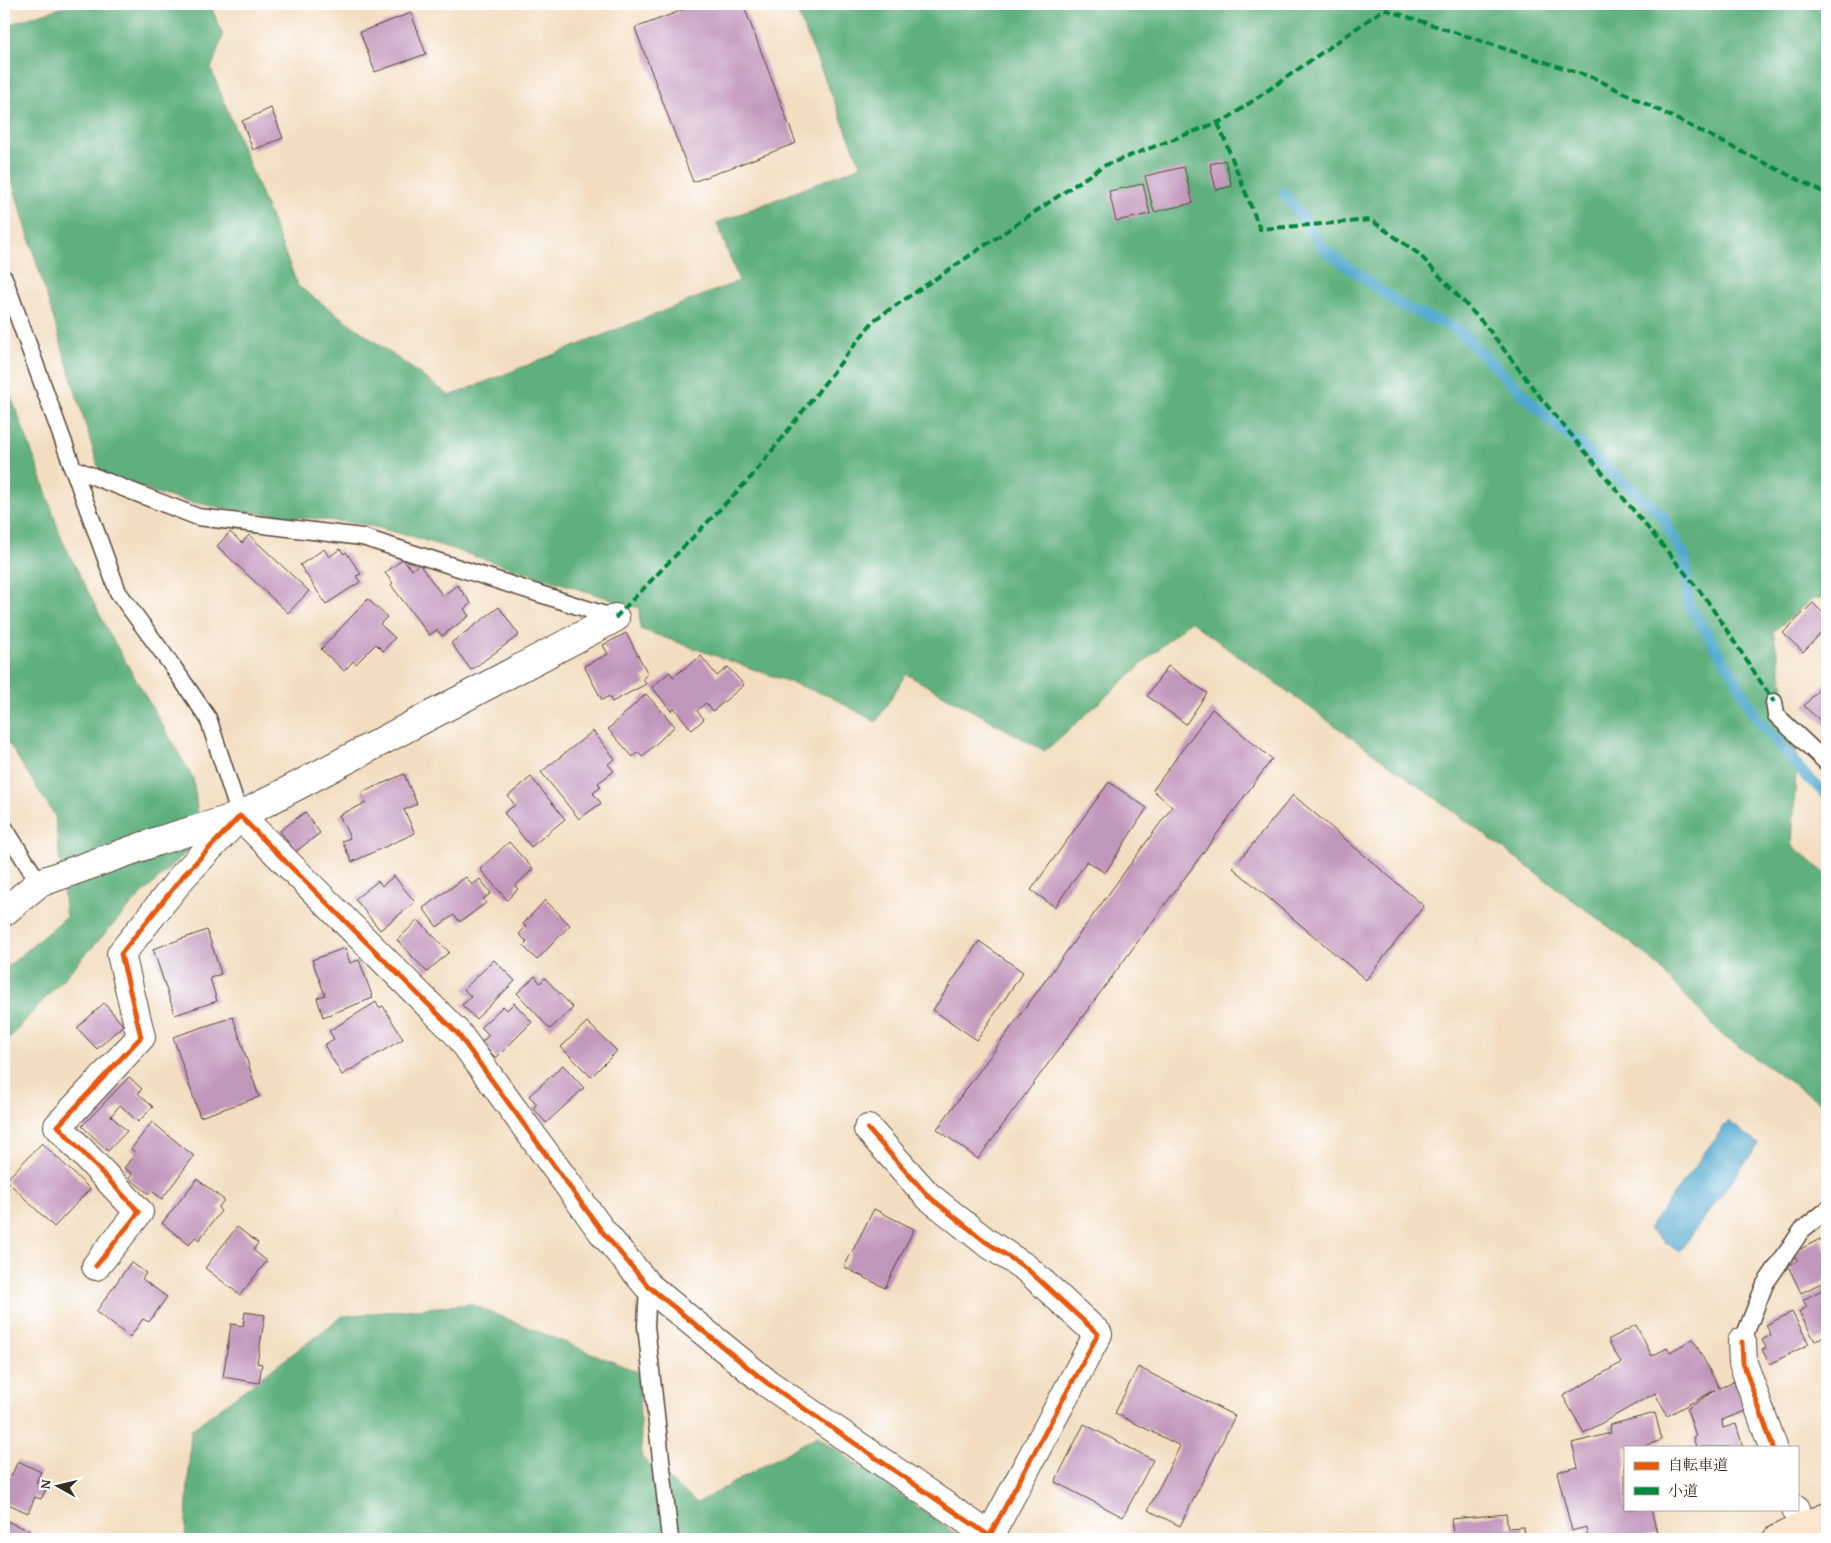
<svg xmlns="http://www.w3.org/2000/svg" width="1831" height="1543" font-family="'Gentium Book Plus','Noto Serif JP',serif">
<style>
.forest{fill:#5fb07e;stroke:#4d6d4e}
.water{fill:#4ea7cc;stroke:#446875}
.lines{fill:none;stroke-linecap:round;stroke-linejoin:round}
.stream{stroke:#4ea7cc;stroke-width:11}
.building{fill:#c196bb}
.lane-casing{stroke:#564536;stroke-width:19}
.street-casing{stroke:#564536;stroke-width:30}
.secondary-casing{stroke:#564536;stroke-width:30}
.lane{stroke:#fff;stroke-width:16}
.street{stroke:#fff;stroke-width:28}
.secondary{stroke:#fce5cf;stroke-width:28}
.quiet{stroke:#00873e;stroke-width:4;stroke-dasharray:8 4;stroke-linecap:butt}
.cycleway-casing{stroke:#fff;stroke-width:8}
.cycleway{stroke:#e8590c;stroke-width:5}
</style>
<rect width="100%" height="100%" fill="#fff"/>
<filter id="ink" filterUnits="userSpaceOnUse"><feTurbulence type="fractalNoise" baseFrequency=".02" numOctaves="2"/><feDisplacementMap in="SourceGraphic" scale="10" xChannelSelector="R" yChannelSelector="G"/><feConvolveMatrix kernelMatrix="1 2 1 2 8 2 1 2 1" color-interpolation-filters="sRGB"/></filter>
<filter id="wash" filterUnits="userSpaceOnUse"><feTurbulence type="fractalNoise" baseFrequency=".0096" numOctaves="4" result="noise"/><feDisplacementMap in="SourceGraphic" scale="20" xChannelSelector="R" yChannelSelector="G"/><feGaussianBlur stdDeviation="1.12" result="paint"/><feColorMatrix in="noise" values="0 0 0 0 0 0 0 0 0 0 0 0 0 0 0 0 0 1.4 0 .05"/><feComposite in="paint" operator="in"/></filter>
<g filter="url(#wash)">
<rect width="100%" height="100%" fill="#f2ddc0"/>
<g class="forest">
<path d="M73,4H210L223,36L211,69L298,286L450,396L739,281L717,223L861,166L794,4H1827V598H1813L1773,632L1797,754L1792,845L1827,875V1107L1723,1036L1648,956L1438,800L1190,621L1045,751L906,674L876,722L829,696L640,629L639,608L414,537L363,524L241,511L185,501L152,492L100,473L4,154V26Z"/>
<path d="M4,378L39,471L62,540L110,635L193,778L201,838L132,904L8,1039L4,1037V970L66,917L55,816L4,736Z"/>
<path d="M470,1304L638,1372L642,1458L697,1503L817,1436L963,1539H185L191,1430L343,1316Z"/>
</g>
<path class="water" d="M1728,1121L1759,1144L1679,1252L1648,1229Z"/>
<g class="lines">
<path class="stream" d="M1284,193L1326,251L1402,306L1457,329L1549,419L1661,514L1685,558L1688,604L1735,677L1755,716L1805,775L1827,795"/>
</g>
<g id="blocks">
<g class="building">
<path d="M699,4H743L796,143L693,182L635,28Z"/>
<path d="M411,13L426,54L375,72L360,32Z"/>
<path d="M271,108L283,138L253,150L242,121Z"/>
<path d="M1225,160L1232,186L1216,190L1210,164Z"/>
<path d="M1184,167L1193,203L1154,212L1145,176Z"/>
<path d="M1143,184L1150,214L1116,221L1109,191Z"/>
<path d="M230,532L242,543L249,535L309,591L288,613L217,546Z"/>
<path d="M324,549L329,557L340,549L344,554L346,552L361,574L356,576L360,582L326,604L300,565Z"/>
<path d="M403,559L412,570L419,564L443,596L457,585L471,603L464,609L469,616L442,636L437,630L429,635L391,585L393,583L385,573Z"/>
<path d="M368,599L387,617L380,624L395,638L383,651L376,644L356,664L353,661L344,671L321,649Z"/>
<path d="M1813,603L1827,617V627L1803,652L1783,633Z"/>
<path d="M499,607L519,635L471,670L451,643Z"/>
<path d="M626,633L648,674L643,678L646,684L612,702L609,696L602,700L584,666L608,654L603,645Z"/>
<path d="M701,656L717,676L728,667L744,685L713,711L706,703L697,711L704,719L692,730L674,708L671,711L652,687L670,672L673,677Z"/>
<path d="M1168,666L1207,693L1186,724L1147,696Z"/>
<path d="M1827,680V727L1804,706Z"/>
<path d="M646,694L675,726L642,757L638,752L633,757L608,729Z"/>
<path d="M1212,709L1272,759L978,1159L937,1129L1172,807L1153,790Z"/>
<path d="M593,731L615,759L608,764L614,771L598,783L601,787L593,793L601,803L579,819L541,772Z"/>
<path d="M404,774L417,804L404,810L415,833L352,862L342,841L350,838L339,815L366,803L361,793Z"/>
<path d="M531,777L565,819L531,847L504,813L515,805L508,796Z"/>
<path d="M1109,782L1147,808L1105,873L1087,861L1055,907L1031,890Z"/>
<path d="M1293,795L1424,906L1366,980L1233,868Z"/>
<path d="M305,812L320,833L295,852L280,831Z"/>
<path d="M509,842L533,869L515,886L518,889L507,900L480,869Z"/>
<path d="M394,876L415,902L380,930L355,899L378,881L382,886Z"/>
<path d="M466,877L472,885L480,879L491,893L483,899L486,903L460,922L454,915L437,927L423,908Z"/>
<path d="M545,900L570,925L537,960L523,946L527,942L519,934L526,927L523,924Z"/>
<path d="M418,920L449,952L427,972L397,940Z"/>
<path d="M207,930L221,974L210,978L217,1001L175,1015L153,949Z"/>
<path d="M979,941L1023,972L977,1040L933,1010Z"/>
<path d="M345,948L350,963L359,960L373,998L323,1017L317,998L325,995L312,960Z"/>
<path d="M494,960L515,981L476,1019L462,1005L471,997L464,989Z"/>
<path d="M535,976L540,983L545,978L573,1008L550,1029L517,993Z"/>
<path d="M376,1002L379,1008L383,1006L403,1039L342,1075L324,1045L334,1039L329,1031Z"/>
<path d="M104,1003L123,1025L97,1049L77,1028Z"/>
<path d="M514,1003L532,1022L496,1058L481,1043L489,1035L481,1027L503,1006L507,1010Z"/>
<path d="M233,1017L259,1097L200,1117L173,1037Z"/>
<path d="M587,1022L617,1051L591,1077L561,1047Z"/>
<path d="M563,1065L584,1088L546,1123L533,1108L537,1104L529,1096Z"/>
<path d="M129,1077L142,1089L138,1093L153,1107L138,1122L120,1105L111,1116L127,1131L108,1151L82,1126Z"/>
<path d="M152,1122L194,1156L162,1199L152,1191L149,1194L129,1178L132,1174L124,1168L136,1153L131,1149Z"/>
<path d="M42,1143L90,1189L54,1227L6,1180Z"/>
<path d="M197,1179L224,1200L218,1208L221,1211L199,1240L195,1237L189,1245L162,1223Z"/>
<path d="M874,1209L914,1229L885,1288L844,1267Z"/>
<path d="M237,1227L258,1243L253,1250L267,1261L240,1295L205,1268Z"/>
<path d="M1820,1239L1827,1253V1280L1801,1293L1788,1266L1797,1261L1793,1253Z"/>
<path d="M131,1262L146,1273L142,1279L167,1297L149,1322L143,1319L130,1337L96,1312Z"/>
<path d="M1827,1287V1334L1815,1341L1799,1312L1807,1307L1803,1300Z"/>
<path d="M245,1312L265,1315L257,1363L262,1364L259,1383L223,1377L231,1324L243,1326Z"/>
<path d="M1792,1312L1809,1344L1770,1364L1762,1350L1766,1348L1762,1340L1771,1335L1766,1325Z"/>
<path d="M1636,1325L1652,1356L1667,1348L1670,1352L1693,1339L1719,1388L1734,1381L1745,1411L1722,1420L1723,1428L1736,1424L1743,1447H1696L1693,1437L1696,1436L1687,1409L1715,1390L1667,1416L1655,1393L1584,1433L1563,1396L1621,1363L1608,1340Z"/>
<path d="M1138,1367L1235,1416L1180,1526L1148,1510L1180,1446L1115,1413Z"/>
<path d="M1655,1413L1662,1440L1640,1447H1625V1509H1651L1657,1533L1634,1539H1619L1618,1535L1602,1539H1588L1586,1527L1572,1531L1557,1472L1578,1467L1572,1443L1611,1433L1609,1425Z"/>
<path d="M1084,1424L1153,1460L1123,1517L1055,1482Z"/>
<path d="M18,1461L41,1472L36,1482L47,1487L41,1499L35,1497L28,1513L4,1502V1492Z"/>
<path d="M1506,1514L1508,1528L1523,1527L1524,1539H1441V1536L1453,1535L1451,1519Z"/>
<path d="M4,1520L30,1531L27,1539H4Z"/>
</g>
</g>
</g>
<g filter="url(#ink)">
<use href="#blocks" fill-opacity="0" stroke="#564536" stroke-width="1"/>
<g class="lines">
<defs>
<g id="lane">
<path d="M4,278L118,592L173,667L208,718L240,816"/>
<path d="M72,468L198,517L362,537L615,618"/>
<path d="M1774,702L1776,715L1827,763"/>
<path d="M4,827L39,883"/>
<path d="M648,1286L646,1326L670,1539"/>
<path d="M1742,1342L1765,1284L1802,1230L1827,1210"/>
</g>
<g id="street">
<path d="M4,912L39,883L158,841L240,816L615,618"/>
<path d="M868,1129L928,1196L986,1242L1026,1268L1098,1334L989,1537"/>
<path d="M96,1266L139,1212L58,1126L141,1037L121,954L183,876L240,816L458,1034L601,1230L648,1286L767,1383L994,1539"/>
<path d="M1742,1342L1743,1363L1773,1447"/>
<path d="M1796,1509L1802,1527"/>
</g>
<path id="secondary" d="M1777,1539L1802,1527L1827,1517"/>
</defs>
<use href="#lane" class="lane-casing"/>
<use href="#street" class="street-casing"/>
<use href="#secondary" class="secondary-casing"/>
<use href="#lane" class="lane"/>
<use href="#street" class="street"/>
<use href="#secondary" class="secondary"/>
<g class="quiet">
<path d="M1218,123L1260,229L1371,220L1419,254L1486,326L1540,397L1704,596L1774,702"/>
<path d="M615,618L753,475L874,320L1103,166L1227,119L1384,9L1594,78L1827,194"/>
</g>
<defs>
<g id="cycleway">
<path d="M868,1129L928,1196L986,1242L1026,1268L1098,1334L989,1537"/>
<path d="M96,1266L139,1212L58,1126L141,1037L121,954L183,876L240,816L458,1034L601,1230L648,1286L767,1383L994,1539"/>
<path d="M1742,1342L1743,1363L1773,1447"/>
</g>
</defs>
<use href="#cycleway" class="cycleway-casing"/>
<use href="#cycleway" class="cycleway"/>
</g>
</g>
<rect width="1831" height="1543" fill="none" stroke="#fff" stroke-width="20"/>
<rect x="1624" y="1446" width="175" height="65" fill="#ffffff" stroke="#b1aaa5"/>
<rect x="1634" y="1462" width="25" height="8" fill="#e8590c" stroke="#b1aaa5"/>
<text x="1668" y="1470" font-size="15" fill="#3b2a1e">自転車道</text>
<rect x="1634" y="1487" width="25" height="8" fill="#00873e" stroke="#b1aaa5"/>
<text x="1668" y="1496" font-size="15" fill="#3b2a1e">小道</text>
<g transform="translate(58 1486) rotate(278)" stroke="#ffffff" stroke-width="4" paint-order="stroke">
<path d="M0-4L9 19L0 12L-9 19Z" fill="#3b2a1e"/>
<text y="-8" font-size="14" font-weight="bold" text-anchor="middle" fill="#3b2a1e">N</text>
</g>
</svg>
